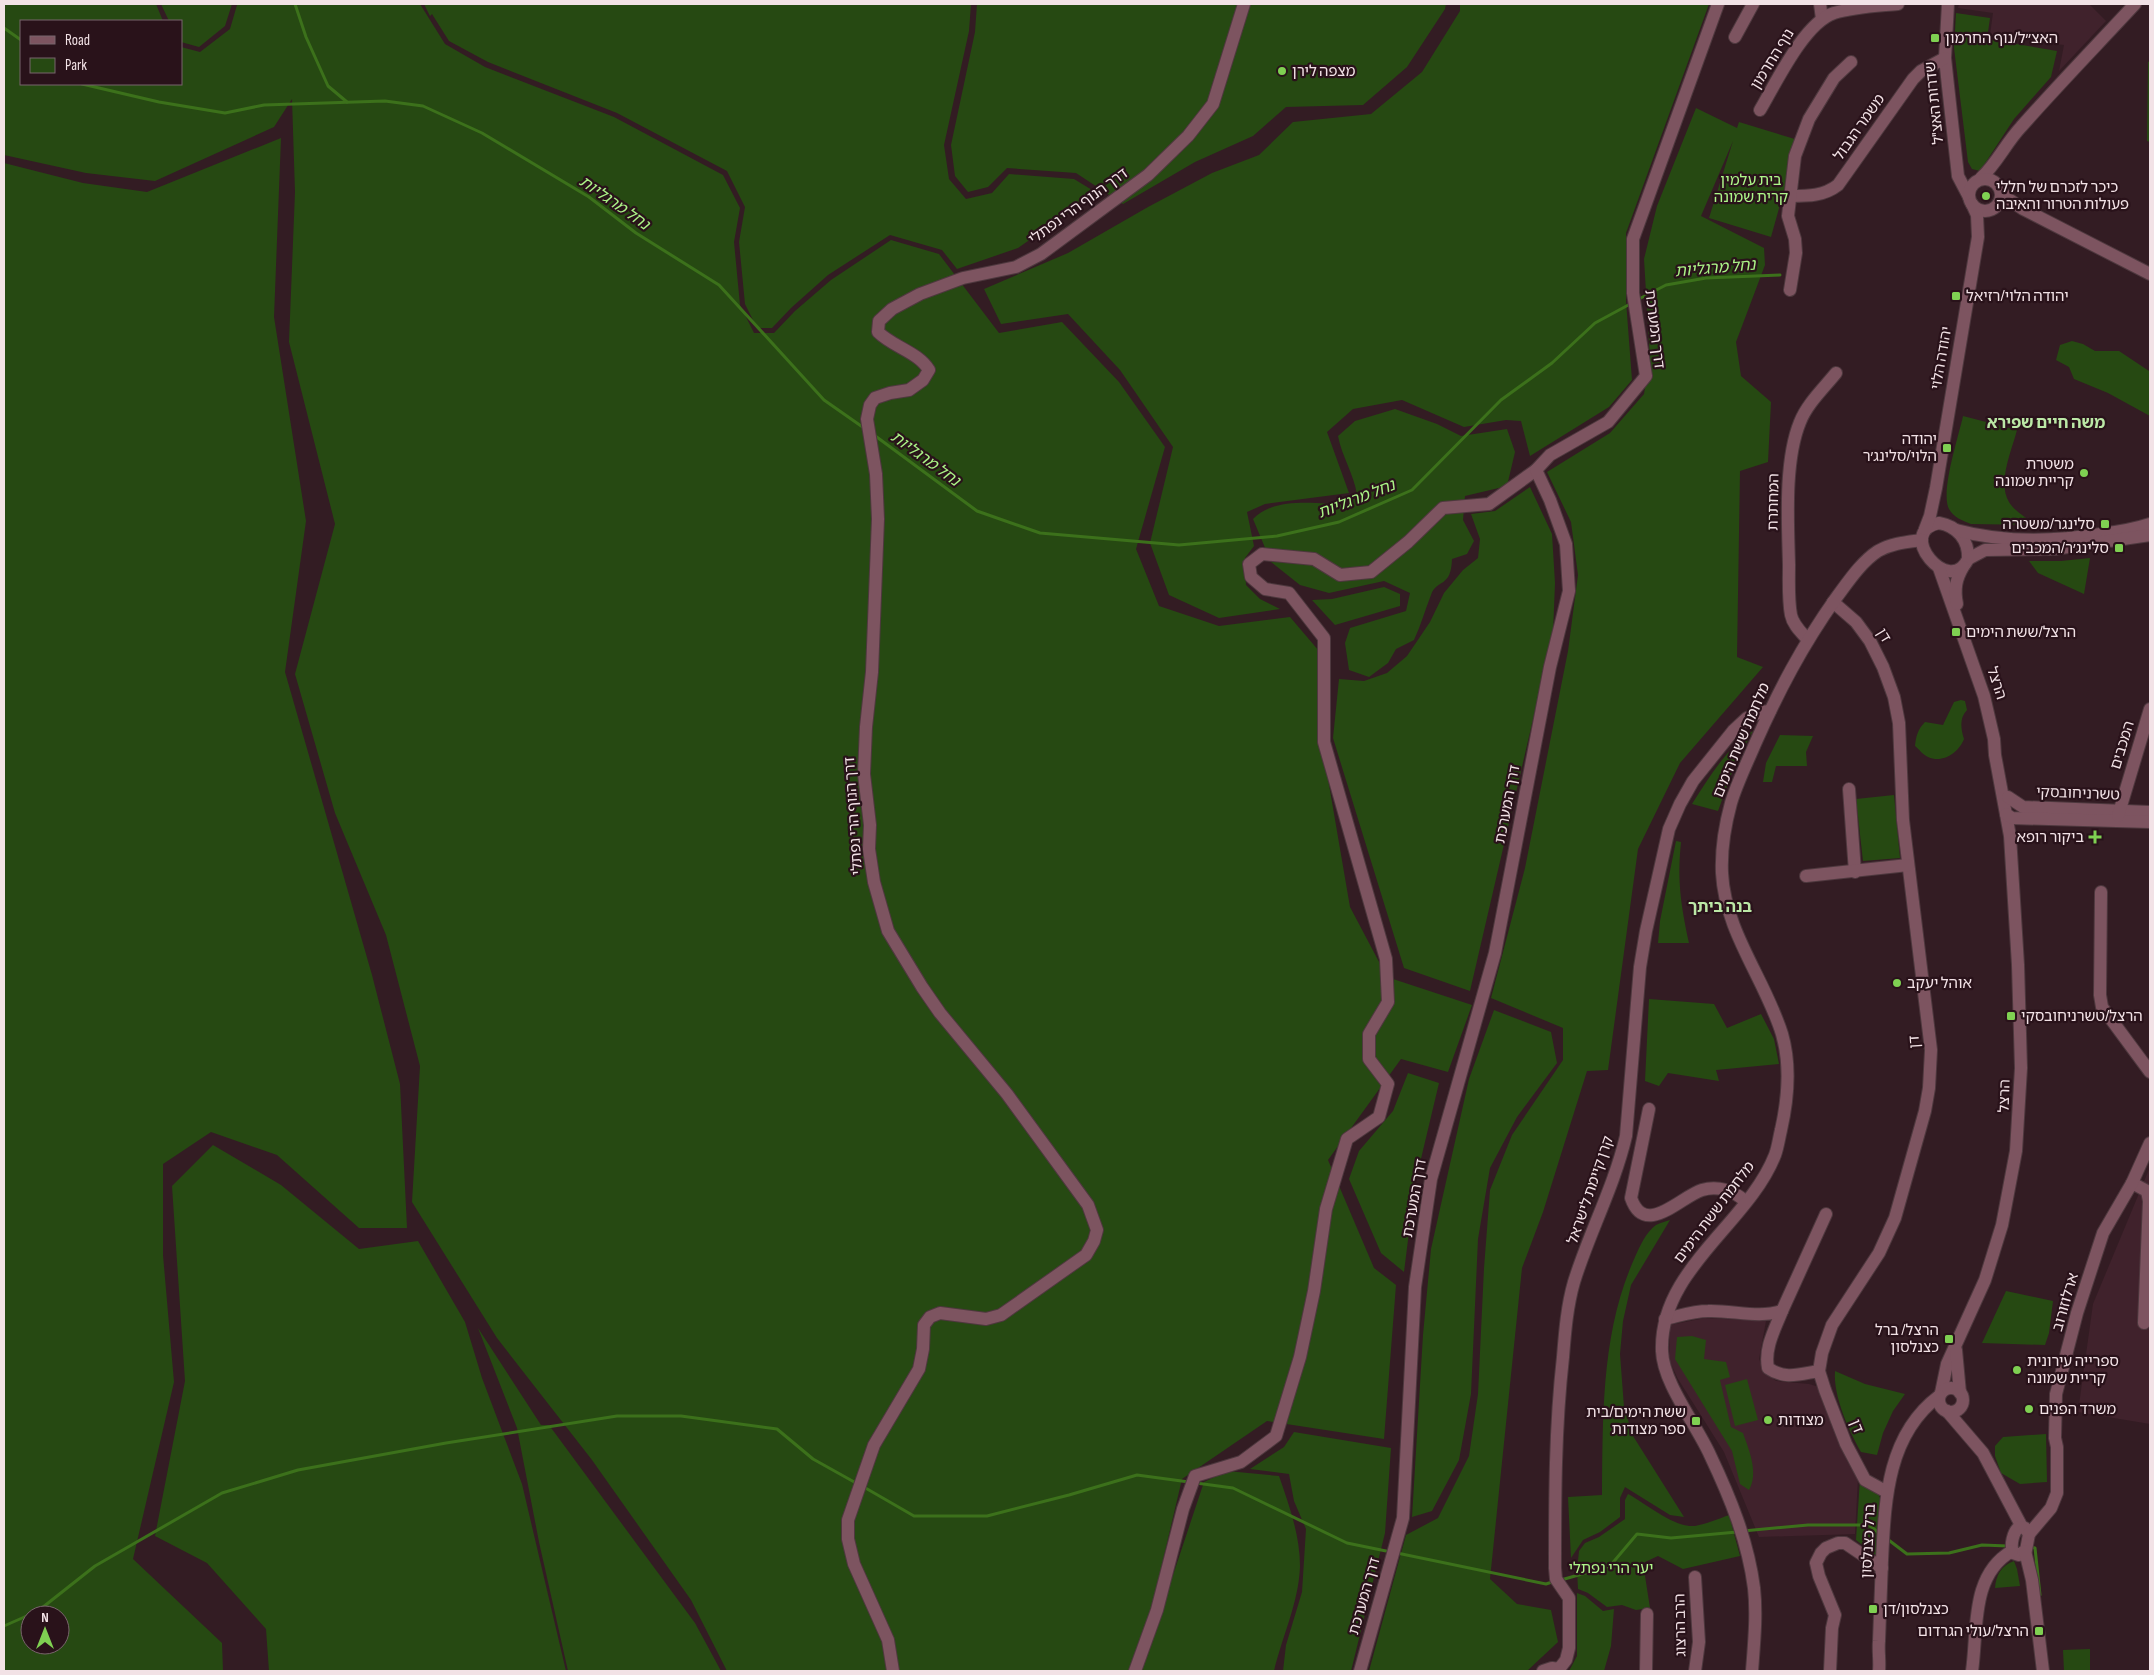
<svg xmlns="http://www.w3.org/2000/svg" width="2154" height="1675" font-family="'Sofia Sans Condensed','Noto Sans Hebrew',sans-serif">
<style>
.built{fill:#40222c}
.green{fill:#264912;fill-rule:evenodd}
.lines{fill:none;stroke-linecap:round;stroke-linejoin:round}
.stream{stroke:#3c711b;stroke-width:3}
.minor-casing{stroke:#4e383e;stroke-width:14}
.minor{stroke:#7d5460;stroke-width:12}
.poi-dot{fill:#7fd052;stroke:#29121a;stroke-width:2}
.labels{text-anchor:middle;stroke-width:4.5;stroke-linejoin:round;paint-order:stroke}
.poi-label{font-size:15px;fill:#f2e2e6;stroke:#29121a;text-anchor:start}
.street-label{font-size:15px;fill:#f2e2e6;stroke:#29121a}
.park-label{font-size:15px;fill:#aef78a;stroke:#29121a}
.water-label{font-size:16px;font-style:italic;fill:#abf487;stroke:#29121a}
.neighbourhood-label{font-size:16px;font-weight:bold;fill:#bbe8a6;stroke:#29121a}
</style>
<rect width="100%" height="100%" fill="#331c23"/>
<g class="built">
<path d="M1959,4H2089L2106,21L2059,71L2064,45L1990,35L1993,13L1958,8Z"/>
<path d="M2150,1167V1424L2078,1412L2093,1304Z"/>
<path d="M1705,1318L1766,1321L1759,1359L1764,1371L1776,1381L1809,1384L1819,1387L1847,1461L1858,1478L1855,1534L1759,1537L1724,1452L1678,1379L1669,1360L1670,1325Z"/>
</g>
<g class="green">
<path d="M4,4H156L163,21H21V84H181V47L200,52L230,29L237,5L420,4L445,44L485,67L614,117L723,175L740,208L734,242L740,305L754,333H774L795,311L831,280L891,240L939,254L999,333L1062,322L1119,382L1165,447L1136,549L1159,606L1219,626L1290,617L1319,651L1321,738L1350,907L1387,977L1472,1005L1448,1072L1401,1059L1328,1160L1374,1268L1396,1285L1384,1439L1267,1421L1182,1479L1147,1628L1131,1671H727L691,1600L592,1460L497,1338L412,1202L420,1066L386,935L335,813L295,674L335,524L289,342L295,192L292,99L274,127L155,181L86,173L4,155Z"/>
<path d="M161,4H232L225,26L199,47L181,42V21H169Z"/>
<path d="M424,4H971L969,31L944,145L949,179L966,199L992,193L1009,174L1074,179L1097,193L1018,248L957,269L942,250L890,235L828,275L791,308L772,328H757L745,304L739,242L745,207L727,171L617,113L488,62L449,41L432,14L430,16Z"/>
<path d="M977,4H1446L1445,9L1407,67L1363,105L1286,107L1253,136L1195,162L1123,204L1076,173L1007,168L988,187L968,192L955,176L951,145L975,32Z"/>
<path d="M1460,4H1709L1626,233V301L1632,380L1609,407L1530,456L1521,421L1506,420L1464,427L1402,400L1353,409L1327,432L1349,493L1265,504L1247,512L1254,546L1245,558L1246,585L1260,599L1280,609L1219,618L1169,595L1150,543L1173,447L1120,370L1068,314L1001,324L984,289L1068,253L1148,207L1212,173L1259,155L1293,122L1371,114L1422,72L1460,11Z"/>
<path d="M1956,13L1990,18L1987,39L2057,51L2051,77L2014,119L1980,171L1972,169L1968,162L1954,48Z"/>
<path d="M2150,61V142L2147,141L2148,62Z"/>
<path d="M1696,108L1737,128L1739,122L1798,140L1771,237L1709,218L1733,141L1701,216L1764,248L1765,265L1736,342L1741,376L1771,402L1768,462L1740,471L1737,657L1763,667L1680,763L1638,849L1608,1070L1587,1071L1543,1212L1522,1268L1490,1579L1517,1604L1551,1610L1558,1642L1527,1671H1369L1406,1535L1438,1518L1469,1456L1478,1394L1484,1268L1490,1190L1512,1135L1563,1060V1028L1491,998L1525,868L1568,651L1578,575L1571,522L1547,472L1610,433L1644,394L1650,359L1644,259L1657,206Z"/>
<path d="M281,138L274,317L306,521L285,672L372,975L400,1084L407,1228H359L277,1155L211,1132L163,1164V1255L174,1382L133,1559L222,1643L223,1671H4V163L83,183L147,192ZM30,1615H60V1645H30Z"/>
<path d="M2072,341L2083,344L2095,351H2119L2149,371L2150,416L2108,393L2074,379L2069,367L2056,360L2060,345Z"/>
<path d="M1395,409L1437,424L1461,436L1507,429L1515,452L1507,486L1465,496L1463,520L1474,541L1467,554L1452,559C1451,589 1437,578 1431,595C1425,610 1421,625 1414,640L1396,649L1388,663L1369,677L1349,670L1345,643L1350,628L1406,611L1410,593L1384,581L1329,593L1300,585L1271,562L1253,519C1275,496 1319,504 1347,505L1357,495C1354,474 1342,457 1338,436L1355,421Z"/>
<path d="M1963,416L2017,430C2012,450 1997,482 2009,502C2014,511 2028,519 2036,525L1971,524C1963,521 1953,517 1949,509C1940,492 1959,435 1963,416Z"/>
<path d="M1530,487L1552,534L1555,583L1553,633L1470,991L1404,968L1333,738L1339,679L1364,681L1387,673L1407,656L1430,622L1444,593L1463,570L1478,558L1480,539L1471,514L1495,511Z"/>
<path d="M2090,558L2084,594L2038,573L2029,561H2061Z"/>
<path d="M1384,587L1400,594V606L1335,625L1312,600L1332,599Z"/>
<path d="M1961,700L1965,701L1967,710C1959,718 1961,729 1964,739C1959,752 1943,764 1928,757C1923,755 1919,749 1915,746C1916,736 1918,729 1925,722L1943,725L1954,702Z"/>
<path d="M1753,731L1735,764L1718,811L1692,804C1708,779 1727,747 1753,731Z"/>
<path d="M1780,735L1813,736L1806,752L1807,766H1776L1772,782H1763L1766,763Z"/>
<path d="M1894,795L1900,858L1863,861L1856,799Z"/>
<path d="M1676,841L1681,842C1677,881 1681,906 1689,943H1658L1660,921Z"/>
<path d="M1649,999L1714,1004L1727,1028L1761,1014L1774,1039L1779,1064L1716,1070L1719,1081L1668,1073L1659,1086L1645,1081Z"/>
<path d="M1494,1010L1551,1032L1557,1063L1517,1117L1490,1168L1478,1239L1471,1394L1459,1460L1432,1511L1412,1517L1423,1335L1431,1249L1469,1079Z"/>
<path d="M1408,1073L1439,1083L1415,1184L1404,1272L1381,1253L1349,1179L1359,1151L1393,1111Z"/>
<path d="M213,1145L281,1185L359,1249L418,1241L465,1322L482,1378L522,1484L566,1671H269L266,1629L207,1563L155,1536L185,1381L172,1186Z"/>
<path d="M1670,1220L1631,1285L1623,1321L1620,1354L1624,1407L1633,1436L1684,1517L1670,1515L1625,1487L1620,1498V1517L1600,1532L1583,1540L1571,1558L1568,1497L1602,1495C1603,1414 1601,1332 1635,1257C1640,1246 1646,1232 1656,1225C1660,1223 1666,1221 1670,1220Z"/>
<path d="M2006,1291L2053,1301L2049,1333L2045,1345L1982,1343Z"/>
<path d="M478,1328L541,1425H549L695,1623L721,1671H568L539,1542L517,1428Z"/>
<path d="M1692,1336L1706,1340L1704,1359L1726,1362L1730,1377L1720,1380L1731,1427L1743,1433C1749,1450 1759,1473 1749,1490L1740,1484L1732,1451L1675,1359L1677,1337Z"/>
<path d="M1835,1371L1865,1384L1905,1394L1893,1411L1883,1433L1877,1455L1861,1452C1849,1431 1833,1396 1835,1371Z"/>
<path d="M1747,1379L1758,1420L1735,1426L1725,1385Z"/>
<path d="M1294,1432L1391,1448L1385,1533L1351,1671H1283L1286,1645L1302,1592L1306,1529L1294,1501L1289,1474L1250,1469L1284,1447Z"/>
<path d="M2046,1434L2047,1482L2020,1484L2001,1473L1995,1456V1446L2003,1437Z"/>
<path d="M1227,1471L1279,1476C1289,1505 1300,1535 1300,1566C1299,1602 1282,1637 1274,1671H1141L1204,1482Z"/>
<path d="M1860,1479L1876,1489L1880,1498L1878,1557L1856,1540Z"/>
<path d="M1628,1494C1647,1504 1674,1528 1695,1526C1706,1524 1718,1519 1729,1515L1740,1556L1683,1569L1658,1556L1643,1563L1650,1608L1636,1610L1622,1605L1607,1607L1588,1593L1578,1589L1577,1570L1579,1551L1585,1543L1599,1537L1625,1519V1500Z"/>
<path d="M2014,1561L2017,1569L2020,1586L1995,1588C1996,1575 2001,1566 2014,1561Z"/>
<path d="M1577,1593L1585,1596L1603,1611L1614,1609L1611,1646L1604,1671H1569L1577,1656Z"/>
<path d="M2090,1649V1671H2064L2063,1650Z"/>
</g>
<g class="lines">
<g class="stream">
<path d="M295,4L306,37L328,86L347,102"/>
<path d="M4,28L21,40"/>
<path d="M82,84L159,102L225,113L264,105L385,101L423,106L482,133L589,197L636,233L719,285L824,400L864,428"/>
<path d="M1637,300L1666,285L1706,278L1780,275"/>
<path d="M874,435L977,511L1040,533L1179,545L1277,536L1339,522L1412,490L1501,400L1552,363L1595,323L1632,303"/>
<path d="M1196,1483L1233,1488L1347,1543L1391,1552"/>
<path d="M862,1486L914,1516H987L1069,1495L1137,1475L1189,1482"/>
<path d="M1743,1531L1808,1525H1869L1879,1533"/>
<path d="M1886,1538L1907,1554L1949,1553L1982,1545L2008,1546"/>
<path d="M2030,1547L2035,1548L2040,1595"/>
<path d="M1397,1553L1546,1584L1555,1581"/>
<path d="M1561,1580L1610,1566L1637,1534L1671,1538L1737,1532"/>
<path d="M4,1626L38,1611L95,1566L222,1493L298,1470L446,1443L617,1416H681L777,1429L813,1459L856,1483"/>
</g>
<defs>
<g id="minor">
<path d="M1820,4L1822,19"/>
<path d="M1948,4L1945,58L1948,86L1958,176L1969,197"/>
<path d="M1735,37L1753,4"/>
<path d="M1760,110C1776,83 1804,23 1834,13C1854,7 1878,6 1898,4"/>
<path d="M1981,178C1997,163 2006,143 2021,127C2058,85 2097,45 2135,4"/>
<circle cx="1985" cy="195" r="16"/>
<path d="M2001,191L2007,198L2023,209L2150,274"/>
<path d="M1791,196C1808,196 1824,196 1838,185L1913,79L1921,71L1945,58"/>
<path d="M1790,290L1796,253L1795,239L1788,216L1795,156L1809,119L1834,78L1851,62"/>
<path d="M1939,523C1957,526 1969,540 1968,559C1950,598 1894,532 1939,523Z"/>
<path d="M1925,529L1930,516L1936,488L1978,237L1977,215L1972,204"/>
<path d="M1956,530C2004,543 2052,542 2101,534C2117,532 2135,529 2150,524"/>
<path d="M1968,559L1985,550L2054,549L2150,535"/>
<path d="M1939,568L1984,696L1994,739L1995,755L2010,836L2018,965L2021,1068L2016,1151L2002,1225L1985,1280L1947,1364L1941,1393"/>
<path d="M1833,602L1856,622L1870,641L1883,667L1894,697L1899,723L1903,820L1931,1050L1929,1088L1925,1111L1895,1218L1879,1253L1832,1325L1822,1353L1819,1371L1825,1390L1846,1444L1865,1480L1887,1492"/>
<path d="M1957,604C1954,589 1956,579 1963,567"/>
<path d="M1808,640C1801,632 1793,625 1791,615C1788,599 1789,581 1789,565C1788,523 1784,461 1800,422C1807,404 1823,389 1836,373"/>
<path d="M1849,789L1855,872"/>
<path d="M2008,797L2023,807L2150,812"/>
<path d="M2006,814L2012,818L2150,822"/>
<path d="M2118,816L2150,709"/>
<path d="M1806,876L1908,865"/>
<path d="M2101,892L2100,995L2102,1007L2150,1072"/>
<path d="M1649,1109L1631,1198C1645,1238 1680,1197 1702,1190C1718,1185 1734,1191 1745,1201"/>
<path d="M2132,1183L2147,1191L2149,1201L2144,1323"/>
<path d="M1782,1311C1775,1329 1764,1348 1768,1368C1785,1380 1800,1374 1819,1371"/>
<path d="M1665,1319C1679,1316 1694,1311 1708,1311C1733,1310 1758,1319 1782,1311L1826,1214"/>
<path d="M1956,1350L1960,1393"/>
<circle cx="1951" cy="1400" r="12"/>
<path d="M1947,1411L1983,1453L2022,1527"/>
<path d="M2019,1527L2025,1528L2029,1534L2026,1550L2019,1555L2013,1553C2010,1545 2013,1532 2019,1527Z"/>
<path d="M2029,1534L2051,1508L2057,1493V1447L2055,1438L2056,1394L2077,1313L2103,1233L2132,1183L2150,1143"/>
<path d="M2025,1551L2032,1580L2043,1671"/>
<path d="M1695,1577L1699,1642L1695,1671"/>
<path d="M893,1671L888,1640L854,1564L848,1539V1520L874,1445L919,1369L923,1349L924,1325L930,1317L940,1313L986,1319L1001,1315L1086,1255L1094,1241L1097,1230L1088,1205L1007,1094L940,1013L922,987L888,931L874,882L869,849L870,825L864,774L866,727L872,672L878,519L876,474L867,419L870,405L875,398L890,393L909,390L923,380L929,370C918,352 893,347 878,332L879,321L892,309L920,294L963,278L1016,267L1041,254L1148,175L1188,136L1213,104L1244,4"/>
<path d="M1135,1671L1157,1610L1183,1509L1195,1476L1241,1462L1276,1436L1300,1357L1314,1291L1326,1209L1347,1139L1379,1117L1388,1084L1369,1059V1034L1388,1002L1386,959L1324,742V638L1289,593L1265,589L1251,577L1249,564L1262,554L1314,559L1340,575L1371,572L1408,542L1443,508L1489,504L1536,470"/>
<path d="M1360,1671L1403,1518L1415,1287L1431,1179L1495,953L1550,667L1569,591L1566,544L1550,500L1536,470L1550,455L1608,422L1646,376L1633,293V239L1718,4"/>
<path d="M1543,1671L1552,1668L1559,1669L1566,1660L1569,1648V1598L1556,1579L1555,1568C1555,1498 1555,1428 1563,1357C1565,1332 1567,1306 1574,1282C1589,1233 1614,1187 1626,1136L1640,967L1646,931L1669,829L1680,804L1693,781L1733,731L1747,718L1761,712L1770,711"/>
<path d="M1646,1671L1647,1614"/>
<path d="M1752,1671C1754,1644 1757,1615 1754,1588C1748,1541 1730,1497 1710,1455C1696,1424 1663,1383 1662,1351C1659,1270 1748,1224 1775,1155C1778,1147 1779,1138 1781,1130C1788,1099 1791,1065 1782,1034C1765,979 1725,932 1722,873C1721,850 1725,825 1731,803C1737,783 1747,763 1755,744C1779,690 1802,646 1836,598C1848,582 1861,562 1878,551C1892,543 1907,542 1922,540"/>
<path d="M1830,1671L1832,1628L1835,1615L1819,1576L1816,1563L1821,1553L1826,1548L1838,1543H1845L1882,1568"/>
<path d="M1879,1671C1880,1661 1878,1651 1879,1641C1880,1614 1881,1587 1882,1560C1885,1500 1887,1435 1939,1396"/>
<path d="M1972,1671C1978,1630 1970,1575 2012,1551"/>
</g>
</defs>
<use href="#minor" class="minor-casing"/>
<use href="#minor" class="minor"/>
</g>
<g class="poi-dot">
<rect x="1930" y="33" width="10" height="10" rx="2.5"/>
<circle cx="1282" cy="71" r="5"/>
<circle cx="1986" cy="196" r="5"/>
<rect x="1951" y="291" width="10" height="10" rx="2.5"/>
<rect x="1942" y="443" width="10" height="10" rx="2.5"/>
<circle cx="2084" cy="473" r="5"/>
<rect x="2100" y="519" width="10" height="10" rx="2.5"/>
<rect x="2114" y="543" width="10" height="10" rx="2.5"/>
<rect x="1951" y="627" width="10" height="10" rx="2.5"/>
<path d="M2092.5 829.5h5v5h5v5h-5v5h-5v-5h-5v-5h5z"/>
<circle cx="1897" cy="983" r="5"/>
<rect x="2006" y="1011" width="10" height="10" rx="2.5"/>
<rect x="1944" y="1334" width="10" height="10" rx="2.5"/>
<circle cx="2017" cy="1370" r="5"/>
<circle cx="2029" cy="1409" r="5"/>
<circle cx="1768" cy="1420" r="5"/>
<rect x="1691" y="1416" width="10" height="10" rx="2.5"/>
<rect x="1868" y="1604" width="10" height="10" rx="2.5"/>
<rect x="2034" y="1626" width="10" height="10" rx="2.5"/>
</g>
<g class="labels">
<g class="poi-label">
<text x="1945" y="43">האצ״ל/נוף החרמון</text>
<text x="1292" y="76">מצפה לירן</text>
<text x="1996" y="192">כיכר לזכרם של חללי<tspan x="1996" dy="17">פעולות הטרור והאיבה</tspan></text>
<text x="1966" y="301">יהודה הלוי/רזיאל</text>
<text x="1937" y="444" text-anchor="end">יהודה<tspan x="1937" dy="17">הלוי/סלינג׳ר</tspan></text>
<text x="2074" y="469" text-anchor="end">משטרת<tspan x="2074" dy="17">קריית שמונה</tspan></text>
<text x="2095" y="529" text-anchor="end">סלינגר/משטרה</text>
<text x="2109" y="553" text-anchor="end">סלינג׳ר/המכבים</text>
<text x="1966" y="637">הרצל/ששת הימים</text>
<text x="2084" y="842" text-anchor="end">ביקור רופא</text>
<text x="1907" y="988">אוהל יעקב</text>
<text x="2021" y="1021">הרצל/טשרניחובסקי</text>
<text x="1939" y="1335" text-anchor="end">הרצל/ ברל<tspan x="1939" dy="17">כצנלסון</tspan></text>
<text x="2027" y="1366">ספרייה עירונית<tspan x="2027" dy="17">קריית שמונה</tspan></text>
<text x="2039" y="1414">משרד הפנים</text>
<text x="1686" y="1417" text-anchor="end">ששת הימים/בית<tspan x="1686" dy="17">ספר מצודות</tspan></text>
<text x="1778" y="1425">מצודות</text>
<text x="1883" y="1614">כצנלסון/דן</text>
<text x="2029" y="1636" text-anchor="end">הרצל/עולי הגרדום</text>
</g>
<g class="street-label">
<text transform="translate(1772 59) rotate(-58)" y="5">נוף החרמון</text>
<text transform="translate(1934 103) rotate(-96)" y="5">שדרות האצ"ל</text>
<text transform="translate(1859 127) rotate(-55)" y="5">משמר הגבול</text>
<text transform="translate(1078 206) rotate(-36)" y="5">דרך הנוף הרי נפתלי</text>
<text transform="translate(1655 329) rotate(83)" y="5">דרך המערכת</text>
<text transform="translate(1941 358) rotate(-80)" y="5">יהודה הלוי</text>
<text transform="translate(1773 502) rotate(-89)" y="5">המחתרת</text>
<text transform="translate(1884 635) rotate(59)" y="5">דן</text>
<text transform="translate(1997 683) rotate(72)" y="5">הרצל</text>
<text transform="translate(1741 740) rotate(-67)" y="5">מלחמת ששת הימים</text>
<text transform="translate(2122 745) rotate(-73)" y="5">המכבים</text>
<text transform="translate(2078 793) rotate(2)" y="5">טשרניחובסקי</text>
<text transform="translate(1507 804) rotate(-79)" y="5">דרך המערכת</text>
<text transform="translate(853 816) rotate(-94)" y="5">דרך הנוף הרי נפתלי</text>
<text transform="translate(1914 1042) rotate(-94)" y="5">דן</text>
<text transform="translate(2004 1096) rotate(-88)" y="5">הרצל</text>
<text transform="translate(1590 1190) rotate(-71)" y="5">קרן קיימת לישראל</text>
<text transform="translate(1414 1198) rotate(-80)" y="5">דרך המערכת</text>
<text transform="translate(1714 1212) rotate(-53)" y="5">מלחמת ששת הימים</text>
<text transform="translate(2065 1302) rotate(-74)" y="5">ארלוזורוב</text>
<text transform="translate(1857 1426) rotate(68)" y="5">דן</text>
<text transform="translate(1868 1541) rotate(-87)" y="5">ברל כצנלסון</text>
<text transform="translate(1364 1596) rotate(-74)" y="5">דרך המערכת</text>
<text transform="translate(1680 1625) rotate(-91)" y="5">הרב הרצוג</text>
</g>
<g class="park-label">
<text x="1751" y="185">בית עלמין<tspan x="1751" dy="17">קרית שמונה</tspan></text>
<text x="1611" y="1573">יער הרי נפתלי</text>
</g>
<g class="water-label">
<text transform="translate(615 202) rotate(35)" y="6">נחל מרגליות</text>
<text transform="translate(1715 267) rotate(-5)" y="6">נחל מרגליות</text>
<text transform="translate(926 458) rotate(36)" y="6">נחל מרגליות</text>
<text transform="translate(1356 498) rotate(-21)" y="6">נחל מרגליות</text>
</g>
<g class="neighbourhood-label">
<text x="2046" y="428">משה חיים שפירא</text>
<text x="1720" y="912">בנה ביתך</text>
</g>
</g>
<rect width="2154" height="1675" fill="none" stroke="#f2e2e6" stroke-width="10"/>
<rect x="20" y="20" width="162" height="65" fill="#29121a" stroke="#79656c"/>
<rect x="30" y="36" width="25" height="8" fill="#7d5460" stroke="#79656c"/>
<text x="65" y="45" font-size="15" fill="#f2e2e6">Road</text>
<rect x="30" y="58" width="25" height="15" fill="#264912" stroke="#79656c"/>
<text x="65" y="70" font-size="15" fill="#f2e2e6">Park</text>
<g transform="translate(45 1630)"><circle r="24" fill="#29121a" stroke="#79656c"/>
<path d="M0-4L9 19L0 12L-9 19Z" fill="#7fd052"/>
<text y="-8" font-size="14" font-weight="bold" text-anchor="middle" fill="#f2e2e6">N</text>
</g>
</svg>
